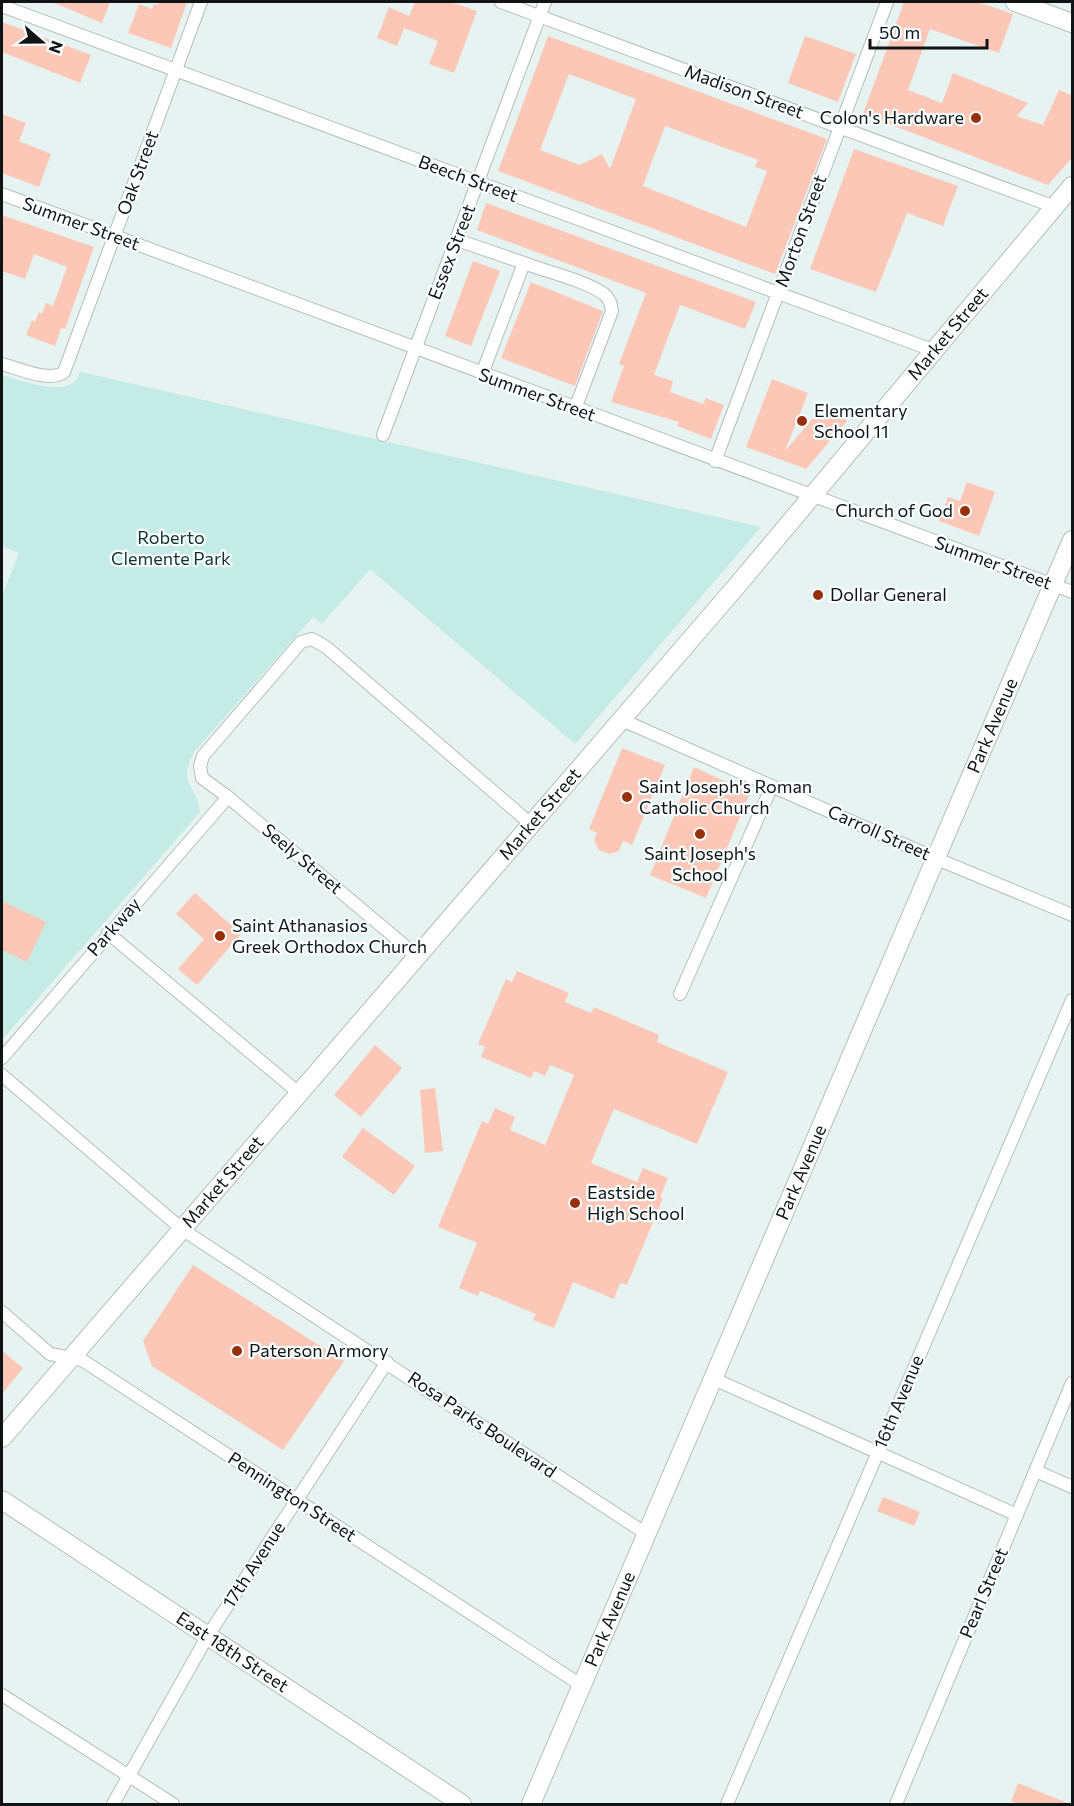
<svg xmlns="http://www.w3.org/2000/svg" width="1074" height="1806" font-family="Commissioner,sans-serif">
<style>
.green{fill:#c4ebe5}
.building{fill:#fcc7b6;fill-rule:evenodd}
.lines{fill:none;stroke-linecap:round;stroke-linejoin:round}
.street-casing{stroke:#b2bfbd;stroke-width:14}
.secondary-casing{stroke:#b2bfbd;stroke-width:20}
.street{stroke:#fff;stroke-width:12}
.secondary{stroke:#fff;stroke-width:18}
.poi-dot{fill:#962f0a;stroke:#f9fefe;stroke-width:2}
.labels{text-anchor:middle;stroke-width:4.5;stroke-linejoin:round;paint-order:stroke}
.street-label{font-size:18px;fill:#101414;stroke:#f9fefe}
.poi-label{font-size:18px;fill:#101414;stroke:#f9fefe;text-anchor:start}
.park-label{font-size:18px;fill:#12322e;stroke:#f9fefe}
</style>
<rect width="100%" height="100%" fill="#e6f3f1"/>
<path class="green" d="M81,372L761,527L575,744L370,569L322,624L313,617L194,752C177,786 196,782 200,812L2,1040V596L19,553L2,546V375C19,380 56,394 73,383C76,381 79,375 81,372Z"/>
<g class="building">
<path d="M52,2H110L102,23Z"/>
<path d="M159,2H187L171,48L128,33L139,4L152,9L154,4L158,5Z"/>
<path d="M415,2H451L477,11L454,73L429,64L438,41L404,28L397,46L377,38L389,7L409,16Z"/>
<path d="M904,2H978L1013,14L999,53L930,29L908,90L942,103L953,73L1028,103L1017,116L1043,125L1059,90L1072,95V158L1048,185L863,114Z"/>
<path d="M2,22L91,55L80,83L2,52Z"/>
<path d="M548,36L827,139L775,274L498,171ZM569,74L636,99L610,169L602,154L580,165L540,150ZM665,126L758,160L755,167L767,171L746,227L643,186Z"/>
<path d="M805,36L856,54L838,102L788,83Z"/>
<path d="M2,114L26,123L19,141L51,154L39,187L2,173Z"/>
<path d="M854,149L958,186L943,226L907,213L876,292L810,269Z"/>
<path d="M486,203L756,302L745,329L680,305L654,375L673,381L670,392L703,404L706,398L724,405L711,439L677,426L679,422L611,402L624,366L619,364L646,293L477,230Z"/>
<path d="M2,215L94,247L65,329L61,328L55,346L26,335L32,320L35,322L39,312L42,314L46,303L53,306L67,267L34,254L25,279L2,271Z"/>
<path d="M473,261L500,271L471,346L445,336Z"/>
<path d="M531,282L603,311L575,386L501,358Z"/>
<path d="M772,379L808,393L785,451L826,403L847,421L806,469L746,447Z"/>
<path d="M967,482L995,492L979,536L939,521L948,497L960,501Z"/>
<path d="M622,748L665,765L632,845L623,841L619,851L610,854L599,850L594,840L597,833L589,829Z"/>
<path d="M694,767L750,793L706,898L650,875Z"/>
<path d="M195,893L241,934L197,985L178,969L204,939L176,914Z"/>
<path d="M2,901L46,922L27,962L2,950Z"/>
<path d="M517,971L569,993L565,1002L591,1013L594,1007L659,1035L657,1042L728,1072L697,1144L614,1109L591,1163L637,1182L643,1168L668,1178L660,1197L663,1198L627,1285L620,1283L614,1299L573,1282L554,1328L533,1320L536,1314L480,1291L478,1296L459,1288L477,1243L438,1227L482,1121L488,1124L495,1108L515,1117L510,1130L545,1145L574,1075L550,1065L545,1076L534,1071L531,1078L481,1057L485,1047L478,1044L506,979L512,982Z"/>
<path d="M375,1045L402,1068L361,1117L334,1095Z"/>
<path d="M435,1088L443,1151L425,1153L420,1090Z"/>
<path d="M363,1128L415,1166L394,1195L342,1157Z"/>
<path d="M193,1265L344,1361L283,1450L152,1366L143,1341Z"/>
<path d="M2,1351L23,1368L2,1394Z"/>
<path d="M883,1497L920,1512L914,1526L877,1511Z"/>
<path d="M1018,1783L1070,1804H1019L1011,1801Z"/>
</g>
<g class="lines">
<defs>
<g id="street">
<path d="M501,2L1055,207"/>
<path d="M2,6L935,351"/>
<path d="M2,194L1072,592"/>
<path d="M457,240L524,263"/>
<path d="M2,364C17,368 50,383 64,372L201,2"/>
<path d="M482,374L524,263C547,272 584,280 604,294C610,299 611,304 612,311L575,409"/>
<path d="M383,435L545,2"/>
<path d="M715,461L887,2"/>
<path d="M622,720L937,859L1072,915"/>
<path d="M108,933L300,1094"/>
<path d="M417,956L228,797L202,778L200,766L203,756L301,642L312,639L326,647L532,825"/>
<path d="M680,994L772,786"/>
<path d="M2,1058L228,797"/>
<path d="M2,1075L183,1230L648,1535"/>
<path d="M2,1312L50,1354L82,1360L584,1687"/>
<path d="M714,1379L1017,1515"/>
<path d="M1036,1471L1072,1487"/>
<path d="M2,1695L173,1804"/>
<path d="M113,1804L207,1637L387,1362"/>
<path d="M727,1804L1072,1000"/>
<path d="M896,1804L1072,1383"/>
</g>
<g id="secondary">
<path d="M1015,2L1072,23"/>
<path id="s1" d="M2,1438L735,588L1072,186"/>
<path id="s2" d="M2,1500L462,1804"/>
<path id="s3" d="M531,1804L1072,540"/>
</g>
</defs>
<use href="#street" class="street-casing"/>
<use href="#secondary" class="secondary-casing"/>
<use href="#street" class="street"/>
<use href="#secondary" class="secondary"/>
</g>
<g class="poi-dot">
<circle cx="976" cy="118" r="6"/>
<circle cx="802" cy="421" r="6"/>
<circle cx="965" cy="511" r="6"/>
<circle cx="818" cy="595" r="6"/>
<circle cx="627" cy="797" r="6"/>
<circle cx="700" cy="834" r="6"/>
<circle cx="220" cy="936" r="6"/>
<circle cx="575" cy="1203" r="6"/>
<circle cx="237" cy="1351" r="6"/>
</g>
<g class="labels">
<g class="street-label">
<text transform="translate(744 92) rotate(20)" y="6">Madison Street</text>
<text transform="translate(138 173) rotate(-70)" y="6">Oak Street</text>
<text transform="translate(468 179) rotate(20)" y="6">Beech Street</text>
<text transform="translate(81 224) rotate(20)" y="6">Summer Street</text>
<text transform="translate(801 231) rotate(-70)" y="6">Morton Street</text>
<text transform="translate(452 252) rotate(-69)" y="6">Essex Street</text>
<text dy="6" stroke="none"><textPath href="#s1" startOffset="1454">Market Street</textPath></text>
<text transform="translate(537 395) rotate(20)" y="6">Summer Street</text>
<text transform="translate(993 563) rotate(20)" y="6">Summer Street</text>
<text dy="6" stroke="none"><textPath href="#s3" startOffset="1173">Park Avenue</textPath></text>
<text dy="6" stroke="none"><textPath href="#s1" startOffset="824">Market Street</textPath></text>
<text transform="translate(879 833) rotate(24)" y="6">Carroll Street</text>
<text transform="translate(302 859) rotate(40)" y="6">Seely Street</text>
<text transform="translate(114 927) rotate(-49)" y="6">Parkway</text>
<text dy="6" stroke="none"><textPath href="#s3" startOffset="687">Park Avenue</textPath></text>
<text dy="6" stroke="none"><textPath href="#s1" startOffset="338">Market Street</textPath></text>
<text transform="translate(899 1402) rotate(-67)" y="6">16th Avenue</text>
<text transform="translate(482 1425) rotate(34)" y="6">Rosa Parks Boulevard</text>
<text transform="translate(292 1497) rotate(33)" y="6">Pennington Street</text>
<text transform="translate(254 1565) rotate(-57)" y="6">17th Avenue</text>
<text transform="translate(984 1593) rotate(-67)" y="6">Pearl Street</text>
<text dy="6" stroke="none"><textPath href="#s3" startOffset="201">Park Avenue</textPath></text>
<text dy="6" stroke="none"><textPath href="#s2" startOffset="276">East 18th Street</textPath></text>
</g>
<g class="poi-label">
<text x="964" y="124" text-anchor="end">Colon's Hardware</text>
<text x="814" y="417">Elementary<tspan x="814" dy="21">School 11</tspan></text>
<text x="953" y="517" text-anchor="end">Church of God</text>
<text x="830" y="601">Dollar General</text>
<text x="639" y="793">Saint Joseph's Roman<tspan x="639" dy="21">Catholic Church</tspan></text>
<text x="700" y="860" text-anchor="middle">Saint Joseph's<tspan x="700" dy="21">School</tspan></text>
<text x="232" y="932">Saint Athanasios<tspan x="232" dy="21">Greek Orthodox Church</tspan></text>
<text x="587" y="1199">Eastside<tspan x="587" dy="21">High School</tspan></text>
<text x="249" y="1357">Paterson Armory</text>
</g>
<g class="park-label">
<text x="171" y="544">Roberto<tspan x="171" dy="21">Clemente Park</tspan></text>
</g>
</g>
<rect width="1074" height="1806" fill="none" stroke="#101414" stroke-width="6"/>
<g transform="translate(42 42) rotate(110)" stroke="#f9fefe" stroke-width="4.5" paint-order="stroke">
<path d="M0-4.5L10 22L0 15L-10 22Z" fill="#101414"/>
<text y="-9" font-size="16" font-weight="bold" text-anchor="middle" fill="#101414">N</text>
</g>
<path d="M870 39v9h117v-9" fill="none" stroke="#101414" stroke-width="3"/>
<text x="879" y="39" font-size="18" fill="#101414" stroke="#f9fefe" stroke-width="4.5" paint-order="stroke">50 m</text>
</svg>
